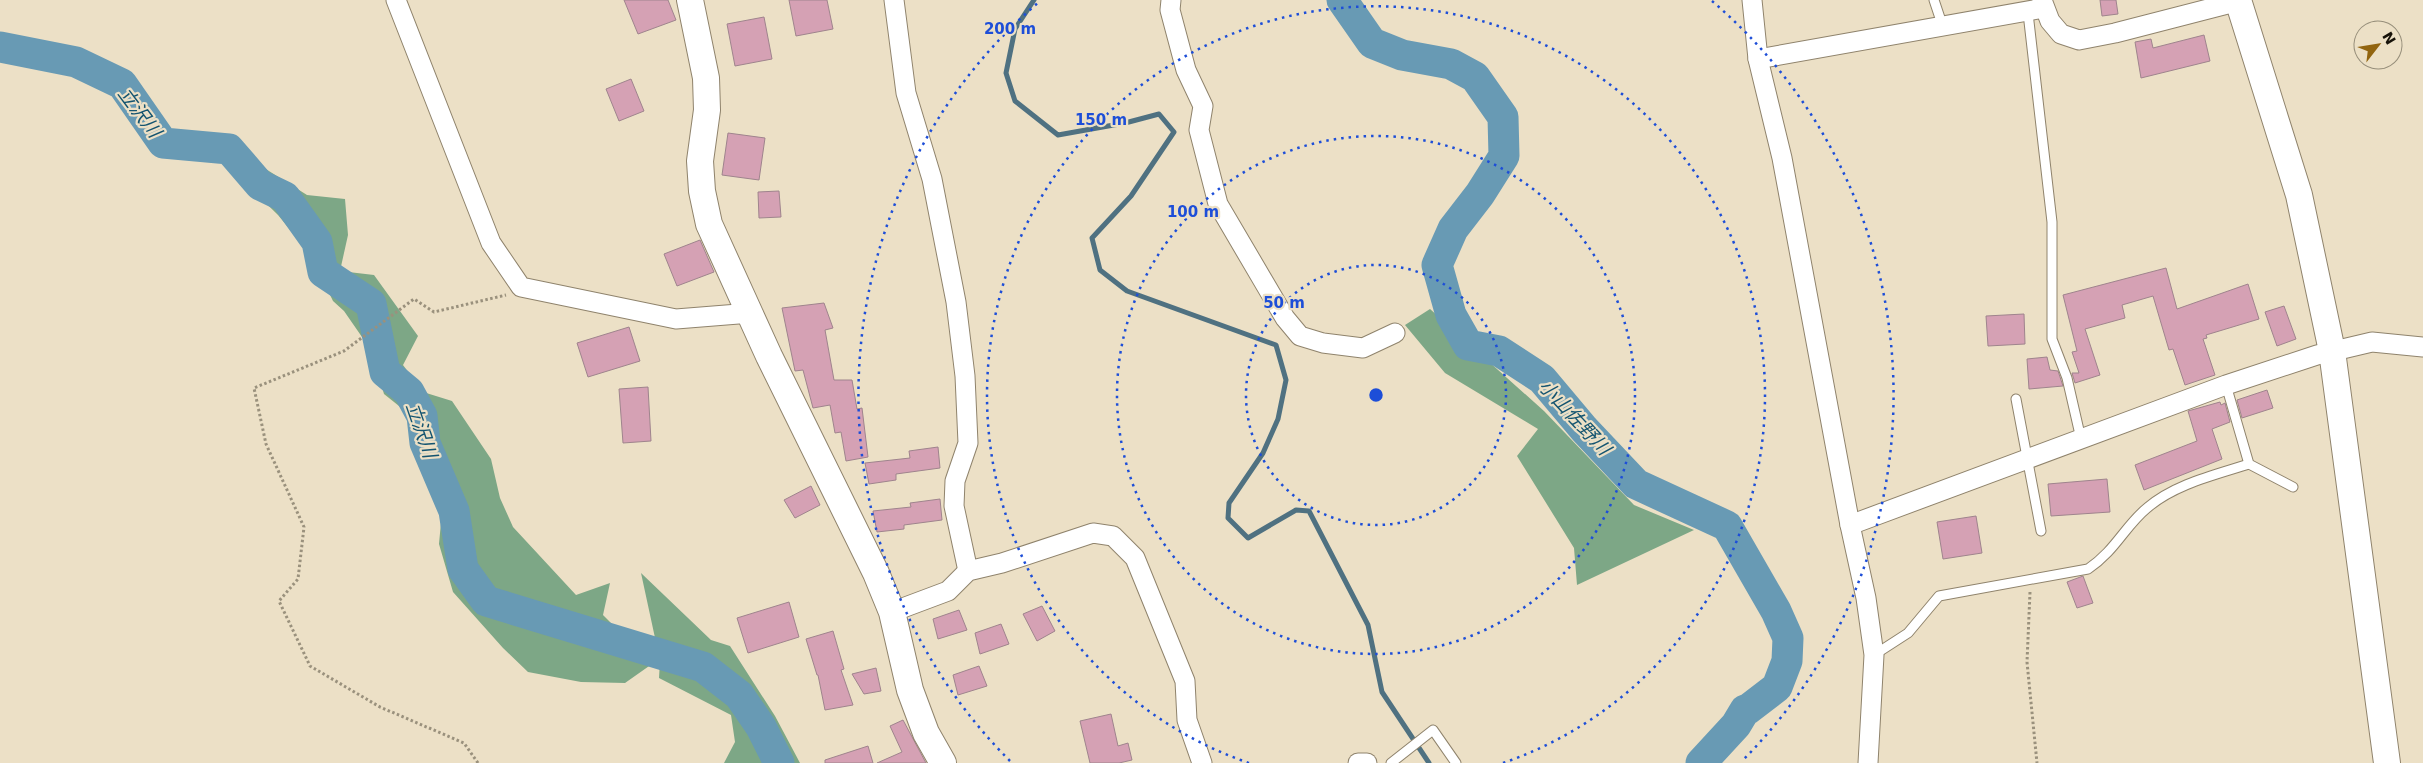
<svg xmlns="http://www.w3.org/2000/svg" width="2423" height="763" font-family="'DejaVu Sans','Noto Sans JP',sans-serif">
<style>
.forest{fill:#7da786}
.lines{fill:none;stroke-linecap:round;stroke-linejoin:round}
.stream{stroke:#4f7181;stroke-width:5}
.river{stroke:#689ab4;stroke-width:31}
.building{fill:#d5a1b4;stroke:#9f848d}
.lane-casing{stroke:#8f836c;stroke-width:11}
.street-casing{stroke:#8f836c;stroke-width:21}
.secondary-casing{stroke:#8f836c;stroke-width:28}
.path{stroke:#9a917d;stroke-width:3;stroke-dasharray:2.5 2.5;stroke-linecap:butt}
.lane{stroke:#fff;stroke-width:9}
.street{stroke:#fff;stroke-width:19}
.secondary{stroke:#fff;stroke-width:26}
.ring{fill:none;stroke:#1d4ed8;stroke-width:2.5;stroke-dasharray:2.5 5}
.labels{text-anchor:middle;stroke-width:4.5;stroke-linejoin:round;paint-order:stroke}
.water-label{font-size:19px;font-style:italic;fill:#145470;stroke:#ece0c6}
.centre{fill:#1d4ed8;stroke:#ece0c6;stroke-width:2.5}
.ring-label{font-size:15px;text-anchor:middle;font-weight:bold;fill:#1d4ed8;stroke:#ece0c6;stroke-width:4.5;stroke-linejoin:round;paint-order:stroke}
</style>
<rect width="100%" height="100%" fill="#ece0c6"/>
<g class="forest">
<path d="M216,154L261,166L307,195L345,199L348,235L340,271L374,275L418,336L403,365L423,392L452,401L491,459L500,498L513,527L576,595L610,583L603,615L652,664L625,683L581,682L528,672L503,648L453,592L439,544L443,501L409,414L384,394L371,350L344,311L333,301L310,254L278,215Z"/>
<path d="M1430,309L1544,411L1634,505L1694,530L1577,585L1574,548L1517,456L1538,429L1445,373L1405,325Z"/>
<path d="M641,573L711,640L730,646L775,716L800,763H724L735,742L731,715L659,678L660,661Z"/>
</g>
<g class="lines">
<path class="stream" d="M1034,0L1015,29L1006,73L1015,101L1058,135L1125,123L1159,114L1174,132L1131,196L1092,238L1100,270L1127,291L1276,345L1286,380L1278,419L1263,453L1229,503L1228,518L1248,538L1296,510L1309,511L1368,625L1382,692L1429,763"/>
<g class="river">
<path d="M1342,0L1372,43L1402,55L1451,64L1475,77L1503,117L1504,156L1480,194L1453,229L1437,265L1451,315L1468,345L1499,351L1542,379L1584,429L1636,484L1727,526L1776,611L1788,638L1787,661L1777,687L1747,710H1745L1736,725L1701,763"/>
<path d="M0,47L76,62L122,84L163,143L229,149L260,185L285,197L317,242L323,272L371,304L385,372L409,392L422,416L425,443L454,511L463,569L486,601L703,667L739,695L761,727L779,763"/>
</g>
</g>
<g class="building">
<path d="M624,0H668L676,20L638,34Z"/>
<path d="M789,0H827L833,29L796,36Z"/>
<path d="M2100,0H2116L2118,14L2102,16Z"/>
<path d="M764,17L772,59L735,66L727,24Z"/>
<path d="M2204,35L2210,61L2141,78L2135,42L2151,39L2153,48Z"/>
<path d="M631,79L644,111L619,121L606,89Z"/>
<path d="M728,133L765,138L759,180L722,175Z"/>
<path d="M779,191L781,217L759,218L758,192Z"/>
<path d="M700,240L714,272L677,286L664,254Z"/>
<path d="M2166,268L2177,309L2248,284L2259,319L2206,335L2207,338L2203,339L2215,375L2185,385L2173,349L2169,350L2153,296L2122,305L2125,318L2085,329L2100,375L2075,383L2072,373H2079L2072,352L2077,351L2063,295Z"/>
<path d="M824,303L833,328L825,330L834,380H852L857,409L862,408L868,457L846,461L841,432L835,433L830,405L813,408L803,370L795,371L782,308Z"/>
<path d="M2284,306L2296,339L2277,346L2265,312Z"/>
<path d="M2024,314L2025,344L1988,346L1986,316Z"/>
<path d="M629,327L640,361L588,377L577,343Z"/>
<path d="M2047,357L2050,370L2058,371L2063,386L2029,389L2027,359Z"/>
<path d="M648,387L651,441L623,443L619,389Z"/>
<path d="M2267,390L2273,408L2242,418L2237,400Z"/>
<path d="M2220,402L2221,405L2225,403L2230,422L2212,429L2222,459L2144,490L2135,465L2197,441L2188,411Z"/>
<path d="M938,447L940,468L896,474V480L869,484L865,463L910,458L909,451Z"/>
<path d="M2107,479L2110,512L2051,516L2048,484Z"/>
<path d="M811,486L820,505L795,518L784,500Z"/>
<path d="M940,499L942,520L904,525V529L877,532L873,511L911,507L910,503Z"/>
<path d="M1976,516L1982,553L1943,559L1937,522Z"/>
<path d="M2083,576L2093,603L2077,608L2067,582Z"/>
<path d="M789,602L799,637L748,653L737,618Z"/>
<path d="M1042,606L1055,631L1037,641L1023,614Z"/>
<path d="M959,610L967,630L938,639L933,619Z"/>
<path d="M1001,624L1009,644L980,654L975,633Z"/>
<path d="M833,631L844,669L841,670L853,705L825,710L818,675H817L806,639Z"/>
<path d="M979,666L987,686L958,695L953,675Z"/>
<path d="M876,668L881,691L864,694L852,674Z"/>
<path d="M1111,714L1118,746L1128,743L1132,760L1119,763H1090L1080,721Z"/>
<path d="M903,720L926,763H877L902,752L890,726Z"/>
<path d="M868,746L873,763H825V760Z"/>
</g>
<g class="lines">
<defs>
<g id="lane">
<path d="M1934,0L1943,27"/>
<path d="M2028,13L2052,222V339L2067,378L2081,439"/>
<path d="M2226,385L2249,464L2293,487"/>
<path d="M2016,399L2041,531"/>
<path d="M1874,655L1908,633L1939,596L2088,569C2115,551 2125,526 2147,508C2175,484 2215,475 2249,464"/>
<path d="M1391,763L1433,730L1456,763"/>
</g>
<g id="street">
<path d="M396,0L491,243L521,287L676,319L751,313"/>
<path d="M894,0L906,93L932,179L956,302L965,376L968,443L955,481L954,506L968,571"/>
<path d="M1171,0L1170,10L1186,70L1203,106L1199,130L1218,204L1285,318L1300,336L1323,343L1363,348L1395,333"/>
<path d="M1752,0L1758,59L1782,158L1850,525L1866,598L1874,655L1868,763"/>
<path d="M2042,0L2050,21L2061,34L2079,40L2115,33L2239,1"/>
<path d="M1758,59L2044,8"/>
<path d="M1850,525L2226,385L2317,355L2372,342L2423,347"/>
<path d="M892,612L948,591L968,571L1002,563L1093,533L1113,536L1135,558L1185,681L1187,720L1202,763"/>
<path d="M1358,763H1367"/>
</g>
<g id="secondary">
<path d="M690,0L706,78L707,110L700,161L702,191L709,224L769,356L876,573L892,612L910,690L926,733L943,763"/>
<path d="M2238,0L2299,195L2332,351L2387,763"/>
</g>
</defs>
<use href="#lane" class="lane-casing"/>
<use href="#street" class="street-casing"/>
<use href="#secondary" class="secondary-casing"/>
<g class="path">
<path d="M2030,592L2027,662L2037,763"/>
<path d="M478,763L464,743L380,707L310,666L279,601L298,579L304,527L266,444L254,388L344,351L414,299L434,312L506,295"/>
</g>
<use href="#lane" class="lane"/>
<use href="#street" class="street"/>
<use href="#secondary" class="secondary"/>
</g>
<g class="ring">
<circle cx="1376" cy="395" r="130"/>
<circle cx="1376" cy="395" r="259"/>
<path d="M1249 763A389 389 0 1 1 1503 763"/>
<path d="M1010 761A518 518 0 0 1 1040 1M1712 1A518 518 0 0 1 1742 761"/>
</g>
<g class="labels">
<g class="water-label">
<text transform="translate(140 112) rotate(53)" y="7">立沢川</text>
<text transform="translate(1575 417) rotate(47)" y="7">小山佐野川</text>
<text transform="translate(422 430) rotate(71)" y="7">立沢川</text>
</g>
</g>
<circle cx="1376" cy="395" r="8" class="centre"/>
<g class="ring-label">
<text x="1010" y="34">200 m</text>
<text x="1101" y="125">150 m</text>
<text x="1193" y="217">100 m</text>
<text x="1284" y="308">50 m</text>
</g>
<g transform="translate(2378 45) rotate(59)"><circle r="24" fill="#ece0c6" stroke="#968e7a"/>
<path d="M0-4L9 19L0 12L-9 19Z" fill="#926510"/>
<text y="-8" font-size="14" font-weight="bold" text-anchor="middle" fill="#161209">N</text>
</g>
</svg>
